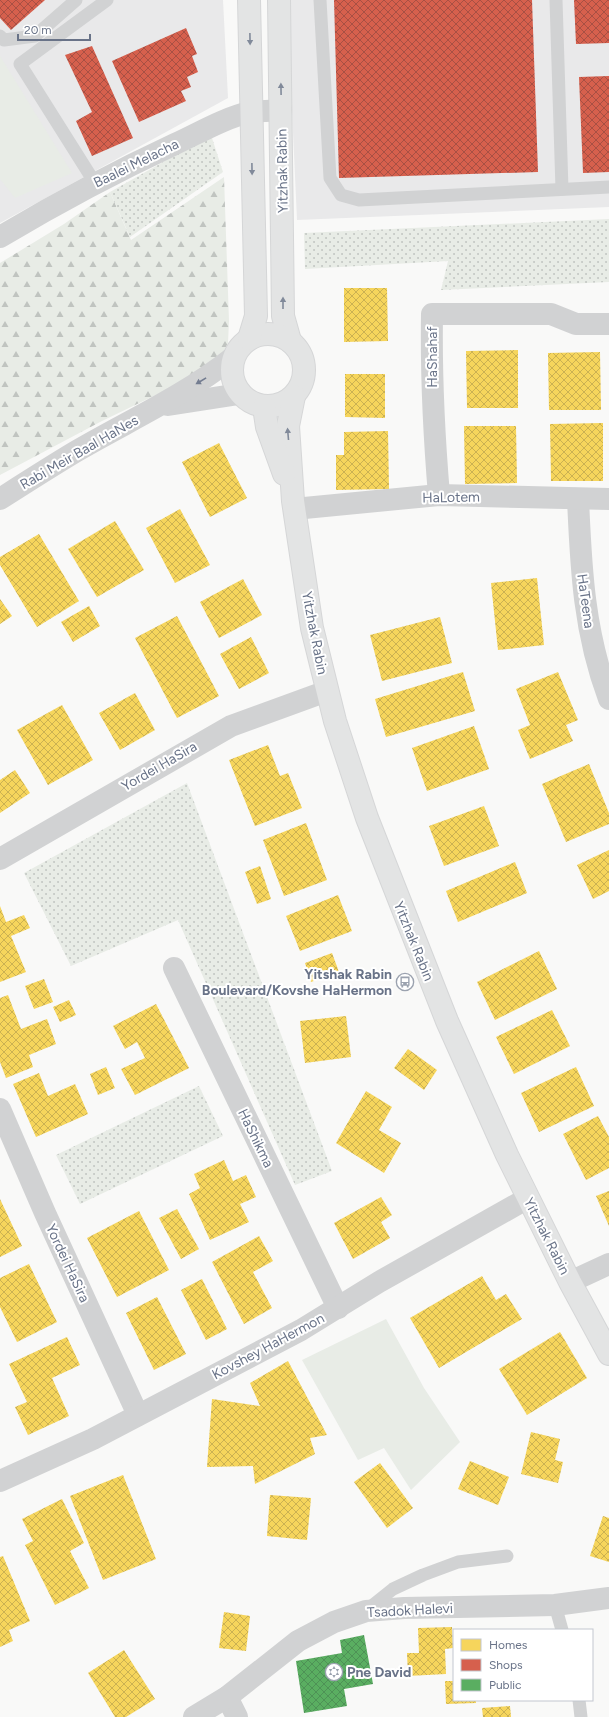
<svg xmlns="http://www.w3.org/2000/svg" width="609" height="1717" font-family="Figtree,sans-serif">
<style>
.built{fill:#e9e9ea}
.grass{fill:#e8ece6}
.forest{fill:url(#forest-firs)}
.park{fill:url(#park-dots)}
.homes{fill:url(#homes-cross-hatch)}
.shops{fill:url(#shops-cross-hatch)}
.public{fill:url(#public-cross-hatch)}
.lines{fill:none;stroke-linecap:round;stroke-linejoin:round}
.secondary-casing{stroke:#d5d6d7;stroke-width:24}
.lane{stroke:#d1d2d3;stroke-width:13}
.street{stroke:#d1d2d3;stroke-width:22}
.secondary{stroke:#e3e4e4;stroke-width:22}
.oneway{fill:#818a9a}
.oneway2{fill:#737c90}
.labels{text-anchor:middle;stroke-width:4;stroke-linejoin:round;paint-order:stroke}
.street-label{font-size:14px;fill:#697388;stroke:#fff}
.poi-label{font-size:14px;font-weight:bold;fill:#697388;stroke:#fff;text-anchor:end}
</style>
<defs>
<pattern id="forest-firs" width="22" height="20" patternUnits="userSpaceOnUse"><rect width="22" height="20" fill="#e8ece6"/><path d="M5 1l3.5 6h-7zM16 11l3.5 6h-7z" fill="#c0c4c0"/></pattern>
<pattern id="park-dots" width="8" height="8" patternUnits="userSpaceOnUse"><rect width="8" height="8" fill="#e8ece6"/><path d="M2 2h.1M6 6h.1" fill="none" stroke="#c0c4c0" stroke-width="1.8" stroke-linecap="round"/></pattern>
<pattern id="homes-cross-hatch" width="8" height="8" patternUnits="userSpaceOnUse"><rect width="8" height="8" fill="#f6d55c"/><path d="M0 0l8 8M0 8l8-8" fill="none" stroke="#cbb152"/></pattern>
<pattern id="shops-cross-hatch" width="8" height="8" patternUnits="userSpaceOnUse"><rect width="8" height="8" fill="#d6604d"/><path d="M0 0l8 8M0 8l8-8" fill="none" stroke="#a85044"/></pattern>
<pattern id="public-cross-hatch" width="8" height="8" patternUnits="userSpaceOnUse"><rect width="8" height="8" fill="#5aae61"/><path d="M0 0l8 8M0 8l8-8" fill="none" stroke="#4e9256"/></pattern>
</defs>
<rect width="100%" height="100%" fill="#f9f9f8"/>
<g class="built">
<path d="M0,0H223L228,98L0,223Z"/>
<path d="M287,0H609V207L297,220Z"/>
</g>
<g class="grass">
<path d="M0,56L72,173L15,198L0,179Z"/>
<path d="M386,1319L424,1388L460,1442L411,1490L384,1448L358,1460L302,1360Z"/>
</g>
<path class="forest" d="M224,177L229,321L228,343L216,366L102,421L0,475V263L64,224L110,192L131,240Z"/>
<g class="park">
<path d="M211,135L223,172L130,237L110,192Z"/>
<path d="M609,219V282L441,290L448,261L305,269L304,233Z"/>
<path d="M187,783L332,1171L295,1185L178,920L71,966L24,873Z"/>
<path d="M199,1086L223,1136L80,1204L56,1155Z"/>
</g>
<g class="homes">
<path d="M344,288H387L388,341L344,342Z"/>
<path d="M518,350V408H467L466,351Z"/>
<path d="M600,352L601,410H549L548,353Z"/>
<path d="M345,374H385V418L345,417Z"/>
<path d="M603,423V481H551L550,424Z"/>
<path d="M464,426H516L517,483L465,484Z"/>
<path d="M388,431L389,489L336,490V455H344V432Z"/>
<path d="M219,443L247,498L210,517L182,462Z"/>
<path d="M180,509L210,565L175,583L146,528Z"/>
<path d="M115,521L144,570L97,597L68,549Z"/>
<path d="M39,534L79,601L37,627L0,565V557Z"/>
<path d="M537,578L544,645L498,650L491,583Z"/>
<path d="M243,579L262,615L219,638L200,602Z"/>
<path d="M0,599L12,616L0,624Z"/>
<path d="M89,606L100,626L73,642L61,622Z"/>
<path d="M177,616L219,696L177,718L135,638Z"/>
<path d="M440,617L452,663L382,681L370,635Z"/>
<path d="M251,637L269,673L239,689L220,654Z"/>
<path d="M463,672L475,711L386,737L375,699Z"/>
<path d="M558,672L578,720L566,725L573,741L530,759L518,730L530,725L516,689Z"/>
<path d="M135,693L155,730L120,750L99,713Z"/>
<path d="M62,705L93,760L48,785L17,730Z"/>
<path d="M474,726L489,769L427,791L412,748Z"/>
<path d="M268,745L280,776L288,773L302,808L255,826L229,760Z"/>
<path d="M589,764L609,813V824L566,842L542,784Z"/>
<path d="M15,770L30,793L0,813V780Z"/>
<path d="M484,806L499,846L444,866L429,826Z"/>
<path d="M306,823L327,880L284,896L263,840Z"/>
<path d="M609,850V891L593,899L577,865Z"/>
<path d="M515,862L527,893L458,922L446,891Z"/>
<path d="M260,866L271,899L257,904L245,872Z"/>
<path d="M338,895L352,931L300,951L286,916Z"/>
<path d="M0,906L6,922L24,915L30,928L11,936L26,972L0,982Z"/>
<path d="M539,951L557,989L495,1020L477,982Z"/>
<path d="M332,953L339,972L311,982L305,963Z"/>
<path d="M44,979L53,1002L34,1009L25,986Z"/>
<path d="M8,995L21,1029L47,1019L56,1044L29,1055L33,1067L6,1078L0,1062V998Z"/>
<path d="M69,1000L76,1015L60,1022L53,1007Z"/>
<path d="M156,1004L189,1068L135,1095L121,1069L145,1058L137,1042L125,1049L113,1026Z"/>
<path d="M552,1010L570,1046L514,1074L496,1037Z"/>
<path d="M346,1016L351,1057L305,1063L300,1021Z"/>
<path d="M408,1049L437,1070L424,1090L394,1068Z"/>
<path d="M106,1067L115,1088L98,1095L90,1074Z"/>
<path d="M576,1067L594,1106L539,1132L521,1093Z"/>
<path d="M39,1073L48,1096L75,1084L88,1114L36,1137L13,1084Z"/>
<path d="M366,1091L392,1107L379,1130L401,1143L384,1173L336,1143Z"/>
<path d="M598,1116L609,1137V1168L586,1180L563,1134Z"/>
<path d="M224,1160L233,1181L246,1175L256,1197L240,1204L249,1222L210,1240L189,1194L200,1188L194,1174Z"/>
<path d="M609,1191V1226L596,1196Z"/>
<path d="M381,1197L392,1215L381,1222L390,1238L353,1259L334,1223Z"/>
<path d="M0,1199L22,1246L0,1257Z"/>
<path d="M177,1209L199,1249L181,1259L159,1218Z"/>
<path d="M139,1211L169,1270L117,1297L87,1238Z"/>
<path d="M259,1236L273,1261L253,1272L272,1308L244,1324L212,1262Z"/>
<path d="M29,1264L57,1322L17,1342L0,1307V1278Z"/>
<path d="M482,1276L496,1300L506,1294L522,1319L439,1368L410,1318Z"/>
<path d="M202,1279L227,1329L206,1340L181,1290Z"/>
<path d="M157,1297L186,1354L154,1370L126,1313Z"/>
<path d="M560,1332L587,1378L527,1415L499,1369Z"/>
<path d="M67,1337L80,1365L52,1378L69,1416L28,1435L15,1407L27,1402L9,1364Z"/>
<path d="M288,1361L327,1435L310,1438L315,1454L255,1484L253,1466L207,1467L212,1399L260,1406L250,1383Z"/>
<path d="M531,1432L560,1439L555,1460L563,1462L558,1483L521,1474Z"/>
<path d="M470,1461L509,1477L498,1505L458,1489Z"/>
<path d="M380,1463L413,1508L387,1528L354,1482Z"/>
<path d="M123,1475L156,1559L103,1580L70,1496Z"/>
<path d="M270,1495L311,1498L307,1540L267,1536Z"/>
<path d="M62,1499L84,1543L70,1551L89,1588L55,1605L25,1545L33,1541L22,1519Z"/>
<path d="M603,1516L609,1518V1562L590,1556Z"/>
<path d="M3,1556L30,1621L9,1630L13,1641L0,1647V1557Z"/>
<path d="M224,1612L250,1616L246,1651L219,1648Z"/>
<path d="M452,1627L453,1648L445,1649L446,1674L408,1676L407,1653H419L418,1628Z"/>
<path d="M124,1650L155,1699L126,1717H115L88,1673Z"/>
<path d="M445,1681H454V1700H476V1703L446,1704Z"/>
<path d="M510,1706L511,1717H483L482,1708Z"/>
</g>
<g class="shops">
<path d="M0,0H45L11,30L0,18Z"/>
<path d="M334,0H532L538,172L339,178Z"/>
<path d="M574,0H609V43L576,44Z"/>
<path d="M186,28L197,54L192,56L198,72L187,77L191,87L181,91L186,101L139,122L112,61Z"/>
<path d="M92,46L133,138L92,156L76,121L92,112L65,55Z"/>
<path d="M609,76V172L583,173L579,77Z"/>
</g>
<path class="public" d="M364,1635L373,1684L344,1689L347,1706L304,1713L296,1661L342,1653L340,1640Z"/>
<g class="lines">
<defs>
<g id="secondary">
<path d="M279,0L283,316L290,341"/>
<circle cx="268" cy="370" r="36"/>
<path d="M249,339L256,316L249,0"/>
<path d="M294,396L288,426L293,501L312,628L335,721L367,818L447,1021L507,1155L570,1282L609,1354"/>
<path d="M264,407L267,427L284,474"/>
</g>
</defs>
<use href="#secondary" class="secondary-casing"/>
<g class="lane">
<path d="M320,0L330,178L341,195L359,200L609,187"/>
<path d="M556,0L562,189"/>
<path d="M0,36L4,40L35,36L76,0"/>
<path d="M95,183L20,64L107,0"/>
<path d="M555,1605L562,1630"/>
<path d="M368,1609L393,1589L423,1575L458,1562L507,1556"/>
<path d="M579,1700L581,1717"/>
</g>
<g class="street">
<path d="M0,237C57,203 115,172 175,144C199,133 224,118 250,112C260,111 271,111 281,110"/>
<path d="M168,405L239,394"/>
<path d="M439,495C434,435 431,375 432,314H551L576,324H609"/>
<path d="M0,499C25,483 50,467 75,452C128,421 184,396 232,358"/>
<path d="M578,499C581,570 584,632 609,699"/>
<path d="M294,509L439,495L609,499"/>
<path d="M0,859L231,726L327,691"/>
<path d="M174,968L338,1308"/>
<path d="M0,1109L45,1213L138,1415"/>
<path d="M570,1282L609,1264"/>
<path d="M0,1481L93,1439L301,1330L379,1282L528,1198"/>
<path d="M227,1697L237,1717"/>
<path d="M194,1717L227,1697L298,1641L334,1622L366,1611L404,1608L555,1605L609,1598"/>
</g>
<use href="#secondary" class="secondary"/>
</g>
<defs><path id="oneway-solid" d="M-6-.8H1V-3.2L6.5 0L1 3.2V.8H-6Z"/></defs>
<g class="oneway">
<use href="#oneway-solid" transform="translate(250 39) rotate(89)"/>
<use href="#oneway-solid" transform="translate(281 89) rotate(-91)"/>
<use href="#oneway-solid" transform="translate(252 169) rotate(89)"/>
<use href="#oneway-solid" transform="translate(283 303) rotate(-90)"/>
<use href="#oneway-solid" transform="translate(288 434) rotate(-95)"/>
</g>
<use class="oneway2" href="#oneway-solid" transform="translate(201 381) rotate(149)"/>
<defs>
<symbol id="bus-ring" viewBox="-11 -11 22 22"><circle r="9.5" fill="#fff" stroke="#9ba2af" stroke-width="1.5"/><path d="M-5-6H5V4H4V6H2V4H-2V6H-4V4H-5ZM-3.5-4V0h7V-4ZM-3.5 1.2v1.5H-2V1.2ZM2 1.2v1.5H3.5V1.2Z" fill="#9ba2af"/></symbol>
<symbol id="synagogue-ring" viewBox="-11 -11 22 22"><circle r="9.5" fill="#fff" stroke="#9ba2af" stroke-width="1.5"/><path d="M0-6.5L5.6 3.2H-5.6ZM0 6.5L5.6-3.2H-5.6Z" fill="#9ba2af"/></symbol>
</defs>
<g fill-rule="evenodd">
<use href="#bus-ring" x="395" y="972" width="20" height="20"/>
<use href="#synagogue-ring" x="324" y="1662" width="20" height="20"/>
</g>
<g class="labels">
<g class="street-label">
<text transform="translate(136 163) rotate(-26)" y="5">Baalei Melacha</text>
<text transform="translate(282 171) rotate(-91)" y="5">Yitzhak Rabin</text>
<text transform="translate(432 357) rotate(-90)" y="5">HaShahaf</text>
<text transform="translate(79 452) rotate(-30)" y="5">Rabi Meir Baal HaNes</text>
<text transform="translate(451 497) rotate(-1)" y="5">HaLotem</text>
<text transform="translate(586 601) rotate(82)" y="5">HaTeena</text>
<text transform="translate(315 633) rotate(79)" y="5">Yitzhak Rabin</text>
<text transform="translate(159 766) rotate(-30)" y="5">Yordei HaSira</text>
<text transform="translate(414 941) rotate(68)" y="5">Yitzhak Rabin</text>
<text transform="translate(256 1138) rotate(64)" y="5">HaShikma</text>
<text transform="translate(547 1236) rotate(63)" y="5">Yitzhak Rabin</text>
<text transform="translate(68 1263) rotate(65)" y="5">Yordei HaSira</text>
<text transform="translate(268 1346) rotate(-28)" y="5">Kovshey HaHermon</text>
<text transform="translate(410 1610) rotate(-3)" y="5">Tsadok Halevi</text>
</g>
<g class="poi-label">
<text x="392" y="979">Yitshak Rabin<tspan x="392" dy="16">Boulevard/Kovshe HaHermon</tspan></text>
<text x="347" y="1677" text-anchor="start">Pne David</text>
</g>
</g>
<rect x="453" y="1629" width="140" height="72" fill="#ffffff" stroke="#c3c7cf"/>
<rect x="461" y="1639" width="20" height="12" fill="#f6d55c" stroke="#c3c7cf"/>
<text x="489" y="1649" font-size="12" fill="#697388">Homes</text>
<rect x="461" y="1659" width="20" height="12" fill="#d6604d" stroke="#c3c7cf"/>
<text x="489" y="1669" font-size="12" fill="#697388">Shops</text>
<rect x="461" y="1679" width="20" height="12" fill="#5aae61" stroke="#c3c7cf"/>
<text x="489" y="1689" font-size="12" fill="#697388">Public</text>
<path d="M18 34v6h72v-6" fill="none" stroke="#697388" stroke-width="2"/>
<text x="24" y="34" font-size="12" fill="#697388" stroke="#ffffff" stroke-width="3" paint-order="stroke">20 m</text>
</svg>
